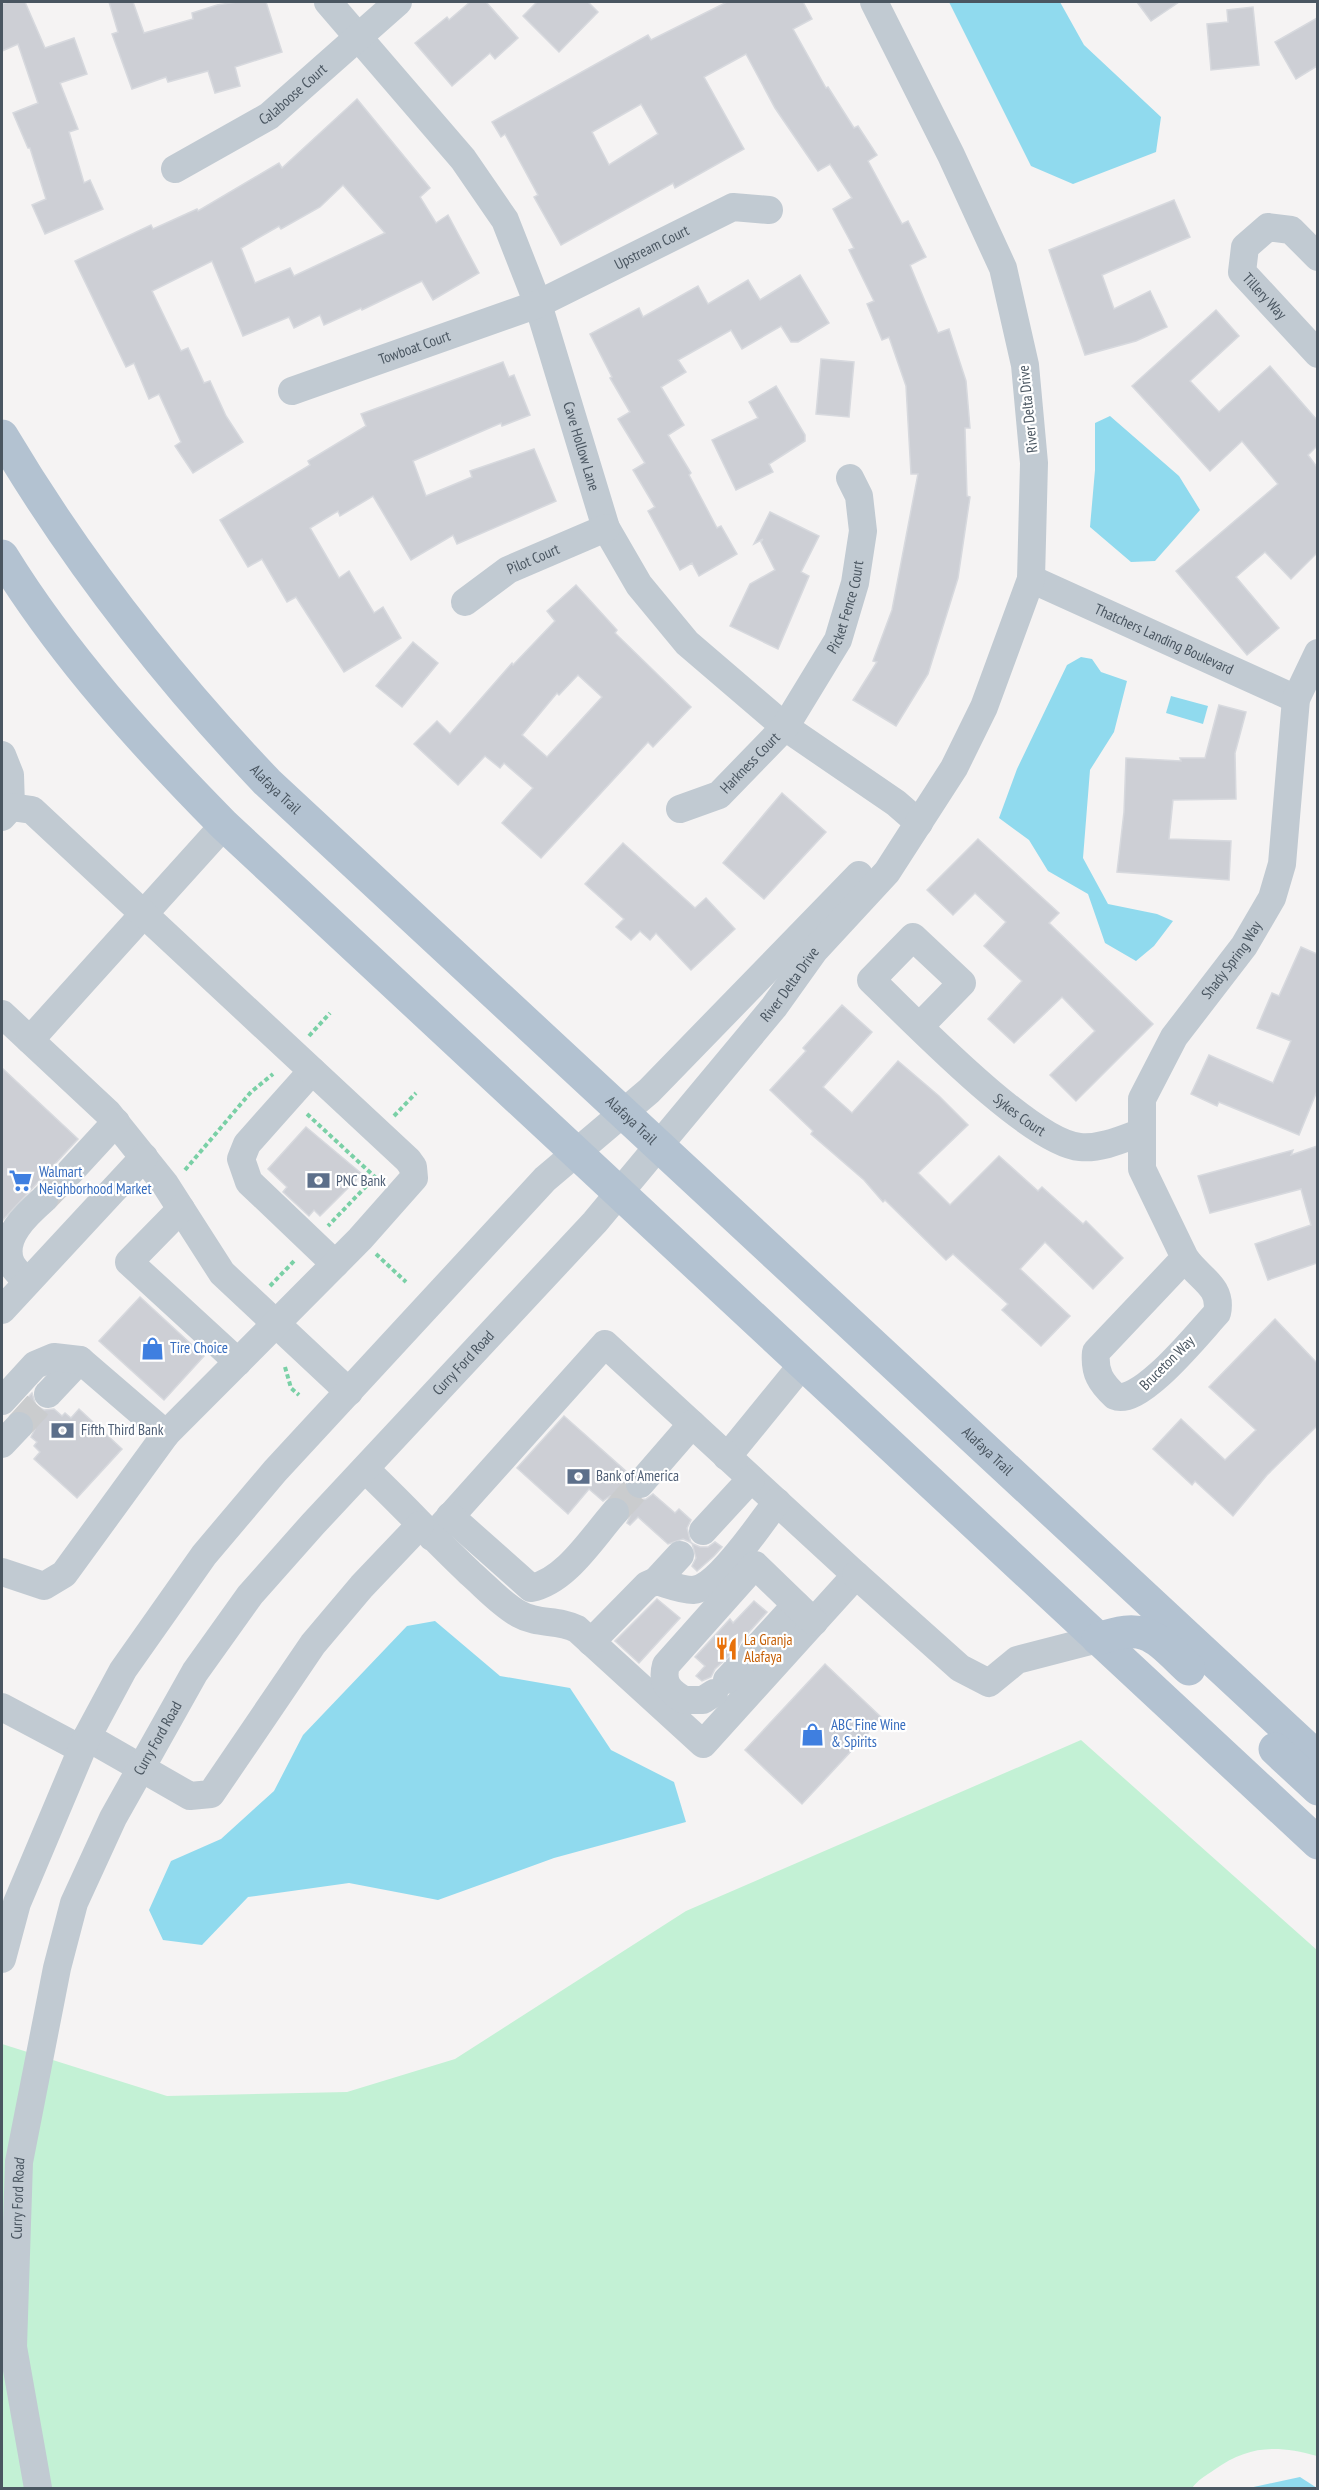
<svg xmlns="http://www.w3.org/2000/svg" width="1319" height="2490" font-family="'PT Sans Narrow',sans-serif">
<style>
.green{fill:#c3f1d5}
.water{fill:#90daee}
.building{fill:#cdcfd5;stroke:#d7d9de;stroke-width:1.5;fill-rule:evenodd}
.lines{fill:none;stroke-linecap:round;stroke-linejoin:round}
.minor-tunnel{stroke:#caccce;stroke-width:28;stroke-dasharray:28 14;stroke-linecap:butt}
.path{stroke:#7ad0a6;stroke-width:4;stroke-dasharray:4.5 3;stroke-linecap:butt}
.minor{stroke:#c1cad2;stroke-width:28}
.major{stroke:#b3c2d1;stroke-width:33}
.labels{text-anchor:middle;stroke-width:4.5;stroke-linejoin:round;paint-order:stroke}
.street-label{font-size:15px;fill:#4a5661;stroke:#fff}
.shop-label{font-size:15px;fill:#366cbe;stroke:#fff;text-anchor:start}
.service-label{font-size:15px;fill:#4e5e75;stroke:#fff;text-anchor:start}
.food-label{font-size:15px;fill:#c56008;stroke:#fff;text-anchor:start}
</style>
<rect width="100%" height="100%" fill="#f5f3f3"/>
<path class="green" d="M1081,1740L1317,1950V2456C1277,2445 1249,2445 1214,2470C1205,2476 1198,2480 1192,2488H2V2044L167,2096L347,2092L455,2059L686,1911Z"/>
<g class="water">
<path d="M949,2H1060L1084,45L1161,117L1156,152L1073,184L1031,166Z"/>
<path d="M1110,416L1179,476L1200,510L1155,561L1131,562L1090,527L1095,470V423Z"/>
<path d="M1081,657L1092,659L1101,672L1127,681L1114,732L1090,770L1083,858L1108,904L1157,914L1173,921L1154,946L1136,961L1105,943L1088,894L1048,871L1029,840L999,818L1017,769L1067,665Z"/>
<path d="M1171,696L1208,706L1203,724L1166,713Z"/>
<path d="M435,1621L500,1676L570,1688L611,1750L674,1782L686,1822L554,1858L438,1900L349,1883L248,1897L202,1945L163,1940L149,1910L171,1861L221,1839L274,1791L303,1735L407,1626Z"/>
<path d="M1300,2477L1317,2488H1249Z"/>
</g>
<g class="building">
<path d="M8,2H25L45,48L74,38L87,74L60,83L78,129L69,132L84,183L90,180L103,209L45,234L32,205L46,199L30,148H28L13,113L38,103L18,44L2,51V4Z"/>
<path d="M109,2H133L144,33L193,19L192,13L217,5L237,2H266L282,52L235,67L240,86L215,93L208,71L168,82L166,77L132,89L112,34L118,32Z"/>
<path d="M470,2H486L518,38L495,59L490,53L452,86L415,43L447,17L449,20Z"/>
<path d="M537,2H588L598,12L559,52L523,16Z"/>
<path d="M727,2H803L812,19L793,29L826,88L828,87L854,128L858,126L877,155L868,161L902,224L908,221L926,257L910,265L938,333L949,329L966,381L970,428H965L967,496L970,497L958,578L928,674L896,726L853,700L877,662L873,661L892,610L918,474H911L906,386L889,337L882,340L867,304L874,301L849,250L854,248L833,209L852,198L830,164L818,171L775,108L746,54L704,77L744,149L675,188L673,183L561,245L534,197L538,195L505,134L501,137L492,122L648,35L651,40ZM641,104L658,134L609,165L592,132Z"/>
<path d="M1137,2H1179L1151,21Z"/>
<path d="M1253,7L1259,65L1211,70L1207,24L1228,22L1227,10Z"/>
<path d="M1317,18V66L1296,79L1275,42Z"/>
<path d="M357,99L430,188L420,197L436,223L448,215L479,273L433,300L422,281L362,310L361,308L324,325L320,315L294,328L289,317L243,336L212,261L152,291L181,351L188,348L204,383L210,381L226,416L243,442L193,473L175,446L181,442L159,394L149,399L134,363L126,367L75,261L151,225L153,229L197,209L198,211L279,163L282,168ZM343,185L385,233L294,276L290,268L255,283L241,248L279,226L281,229L320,207Z"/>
<path d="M1174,200L1190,237L1102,275L1114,309L1150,291L1167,327L1136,341L1085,355L1049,250Z"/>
<path d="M800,275L829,323L798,342H791L781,326L742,349L731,330L678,360L686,372L661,387L684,425L668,435L691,473L689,475L717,528L721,526L737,554L699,576L692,563L680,570L648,511L655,507L633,470L645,463L618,419L630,412L610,378L612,377L590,334L639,308L643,317L698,286L708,304L748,280L760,300Z"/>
<path d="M1216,310L1239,336L1190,381L1219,412L1270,366L1317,420V446L1308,455L1317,467V553L1291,579L1265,552L1236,577L1279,628L1247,655L1176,571L1278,484L1242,441L1210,471L1132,386Z"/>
<path d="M821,359L854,362L849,417L816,414Z"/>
<path d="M503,362L509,377L514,375L530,415L502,426L501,423L413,461L426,496L472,477L470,471L534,449L556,501L457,544L453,535L411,560L373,496L340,516L338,511L310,528L339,578L349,571L374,613L383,607L401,638L344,672L296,597L287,602L262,559L248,567L220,520L310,465L308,461L366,426L361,414Z"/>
<path d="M776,386L805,435V441L769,464L773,472L736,490L712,440L758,418L749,402Z"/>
<path d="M770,512L819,536L801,572L809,576L778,649L730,626L750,584L775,570L761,542L763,539L754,544Z"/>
<path d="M576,585L617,630L615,633L691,707L653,747L648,742L541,858L502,823L533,788L504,763L500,768L485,756L458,785L414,744L437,721L450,734L512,663L513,665L555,621L547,611ZM578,675L602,697L547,757L522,735L557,693L559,695Z"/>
<path d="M413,642L438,663L402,707L376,686Z"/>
<path d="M1219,705L1246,712L1235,753L1236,799L1173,800L1169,839L1231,841L1229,880L1117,872L1124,812L1126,758L1181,761L1180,758H1205Z"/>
<path d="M782,793L826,832L764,899L723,863Z"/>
<path d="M978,839L1059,913L1049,923L1153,1024L1076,1101L1050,1075L1095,1031L1062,997L1014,1043L988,1019L1022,981L984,946L1006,922L975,893L953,915L927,890Z"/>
<path d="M623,843L695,908L706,898L735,929L691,970L656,933L650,940L640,931L631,940L616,927L624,919L585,884Z"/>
<path d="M1301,947L1317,954V1091L1299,1135L1219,1102L1217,1106L1191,1094L1209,1055L1273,1083L1291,1041L1257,1028L1272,993L1279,996Z"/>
<path d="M842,1005L872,1032L823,1087L852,1113L898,1061L939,1096L968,1125L918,1173L950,1205L999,1156L1038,1191L1042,1187L1083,1224L1086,1221L1123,1258L1093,1289L1045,1242L1020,1269L1070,1316L1041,1346L1002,1310L1008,1304L953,1254L946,1260L885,1200L883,1202L864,1180L811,1134L813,1131L770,1090L806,1051L803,1048Z"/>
<path d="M2,1068L78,1139L2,1221Z"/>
<path d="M306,1127L362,1174L320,1216L314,1210L309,1216L283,1192L287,1187L268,1169Z"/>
<path d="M1317,1146V1263L1268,1280L1255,1244L1311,1225L1301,1189L1210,1213L1198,1176L1293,1150L1291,1155Z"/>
<path d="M140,1297L204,1356L164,1400L99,1341Z"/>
<path d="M1275,1319L1317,1363V1426L1267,1475L1233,1516L1195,1481L1192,1485L1153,1449L1181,1419L1225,1460L1256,1430L1209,1387Z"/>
<path d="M32,1393L36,1406L44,1410L54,1409L62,1416L65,1413L71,1418L79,1409L122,1449L77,1498L34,1459L40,1452L34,1446L37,1442L31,1437L35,1429V1421L30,1414L16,1410Z"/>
<path d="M564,1416L628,1473L624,1481L629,1496L637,1500L646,1499L653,1494L675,1513L679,1509L691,1520L687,1528L691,1543L700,1547H708L715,1542L722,1547L714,1556L697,1571L692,1566L696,1558L692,1543L683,1539L668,1544L638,1517L630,1525L627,1523L631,1514L630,1506L618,1496H610L603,1501L589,1489L568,1514L517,1468Z"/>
<path d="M657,1599L680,1618L639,1663L615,1641Z"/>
<path d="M754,1601L767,1612L741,1641L737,1649L715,1669L711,1677L702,1681L696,1676L705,1666L695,1657L730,1619L733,1623Z"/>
<path d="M825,1664L882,1718L802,1804L745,1750Z"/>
</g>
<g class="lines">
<g class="minor-tunnel">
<path d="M44,1199L70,1172"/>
<path d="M19,1426L48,1394"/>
<path d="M615,1512L640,1484"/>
</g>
<g class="path">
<path d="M309,1036L330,1013"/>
<path d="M307,1114L375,1177L328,1226"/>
<path d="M394,1116L416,1093"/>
<path d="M185,1170L251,1092L273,1074"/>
<path d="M376,1254L406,1282"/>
<path d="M270,1286L296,1259"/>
<path d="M285,1367L291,1388L299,1395"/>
</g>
<g class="minor">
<path id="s1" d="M328,2L463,159L505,220L538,304L606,528L639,585L687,643L785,727L896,803L919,823"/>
<path id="s2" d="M175,169L269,116L398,2"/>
<path id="s3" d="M1318,257L1291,230L1268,227L1245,247L1242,272L1318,354"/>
<path id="s4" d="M292,391L538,304L733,207L769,210"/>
<path id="s5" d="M1031,579L1296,699"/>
<path id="s6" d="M465,602L508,570L606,528"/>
<path d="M2,755L10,775L11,807L2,817"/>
<path id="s7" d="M680,809L719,795L785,727L838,640L855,583L863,531L859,496L850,478"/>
<path d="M2,1014L108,1113L165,1184L222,1273L349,1392"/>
<path id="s8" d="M920,1026L962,983L913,937L871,980C911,1018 1030,1143 1080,1147C1101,1149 1123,1139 1142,1132"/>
<path d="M30,1040L224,825"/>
<path d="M312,1071L247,1144L241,1159L249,1182L335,1264"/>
<path d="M70,1172L116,1122"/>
<path d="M181,1209L129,1262L238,1362"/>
<path id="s9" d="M1185,1258C1198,1278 1223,1286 1217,1313C1200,1331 1140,1407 1115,1396C1101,1383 1094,1373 1096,1352L1185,1258L1142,1169V1099L1174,1037L1244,946L1272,898L1282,864L1296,699L1318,653"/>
<path d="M27,1282C22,1276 14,1270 11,1263C0,1238 27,1214 44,1199"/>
<path d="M2,1310L144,1157"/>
<path d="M48,1394L80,1360"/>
<path d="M2,1401L35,1365L54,1357L80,1360L166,1434"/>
<path d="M2,1444L19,1426"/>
<path d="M727,1457L802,1365"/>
<path d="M365,1469C401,1503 434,1539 470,1573C486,1587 501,1604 519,1614C538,1625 558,1619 577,1629L703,1744L856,1575L605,1344L432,1537"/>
<path d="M640,1484L692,1424"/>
<path d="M450,1516L531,1588C566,1581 592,1538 615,1512"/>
<path d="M703,1531L751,1479"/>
<path d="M2,1572L44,1586L64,1574L166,1434L360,1239L414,1178L413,1167L408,1160L32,810L11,807"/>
<path d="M856,1575L960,1668L989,1683L1017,1660L1098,1639"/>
<path d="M656,1581C667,1584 681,1590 693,1590C719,1588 760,1523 777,1502"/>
<path d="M591,1642L647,1585L656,1581L680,1555"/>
<path d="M753,1652L796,1605"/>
<path d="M727,1680L741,1665"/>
<path d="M714,1693L703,1700H684C669,1691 661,1683 666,1665L755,1565L814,1622"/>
<path d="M2,1707L81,1749"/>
<path d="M87,1737L190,1796L211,1794L313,1644L362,1586L420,1525"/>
<path d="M2,1959L17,1903L87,1737L123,1670L204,1555L275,1471L545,1179L649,1091L859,875"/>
<path id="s10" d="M38,2488L13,2347L19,2162L57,1968L74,1903L113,1818L195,1672L250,1595L313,1524L595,1222L774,1007L814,951L887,872L954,768L984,707L1031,579L1034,463L1025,365L1003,268L951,155L874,2"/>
</g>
<g class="major">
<path id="s11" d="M2,436C77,562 166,676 267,782L1318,1758"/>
<path d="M2,556C63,655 143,743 224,825L1318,1843"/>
<path d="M1098,1639C1146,1622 1154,1636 1189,1669"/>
<path d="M1275,1749L1318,1789"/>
</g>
</g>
<defs>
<symbol id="supermarket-bare" viewBox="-9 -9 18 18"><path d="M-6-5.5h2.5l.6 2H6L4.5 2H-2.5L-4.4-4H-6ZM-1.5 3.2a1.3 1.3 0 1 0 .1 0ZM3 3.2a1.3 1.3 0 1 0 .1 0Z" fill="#3f7fe0" stroke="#fff" stroke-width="2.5" paint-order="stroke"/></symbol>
<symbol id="bank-bare" viewBox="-9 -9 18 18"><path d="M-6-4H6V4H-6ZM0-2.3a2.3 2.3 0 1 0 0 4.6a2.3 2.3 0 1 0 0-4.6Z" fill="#5c6f8a" stroke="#fff" stroke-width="2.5" paint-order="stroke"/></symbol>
<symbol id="shop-bare" viewBox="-9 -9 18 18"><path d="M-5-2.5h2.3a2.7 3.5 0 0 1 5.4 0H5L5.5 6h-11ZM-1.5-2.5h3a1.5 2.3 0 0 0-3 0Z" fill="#3f7fe0" stroke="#fff" stroke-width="2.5" paint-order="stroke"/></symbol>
<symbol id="restaurant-bare" viewBox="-9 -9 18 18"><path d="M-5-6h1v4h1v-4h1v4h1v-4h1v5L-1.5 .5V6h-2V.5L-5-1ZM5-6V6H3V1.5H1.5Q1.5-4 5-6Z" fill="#e8710a" stroke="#fff" stroke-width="2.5" paint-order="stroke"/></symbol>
</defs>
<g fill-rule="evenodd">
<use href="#supermarket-bare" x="4" y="1164" width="33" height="33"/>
<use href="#bank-bare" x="302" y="1164" width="33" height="33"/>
<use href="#shop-bare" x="136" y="1332" width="33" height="33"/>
<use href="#bank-bare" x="46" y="1414" width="33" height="33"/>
<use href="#bank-bare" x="562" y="1460" width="33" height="33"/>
<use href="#restaurant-bare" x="710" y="1632" width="33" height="33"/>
<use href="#shop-bare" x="796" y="1718" width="33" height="33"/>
</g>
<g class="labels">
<g class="street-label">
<text dy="5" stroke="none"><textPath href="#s2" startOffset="140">Calaboose Court</textPath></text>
<text dy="5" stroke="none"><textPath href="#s4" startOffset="388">Upstream Court</textPath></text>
<text dy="5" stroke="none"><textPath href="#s3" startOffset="150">Tillery Way</textPath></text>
<text dy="5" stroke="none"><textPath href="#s4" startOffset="130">Towboat Court</textPath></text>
<text transform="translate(1028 409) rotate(-96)" y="5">River Delta Drive</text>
<text dy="5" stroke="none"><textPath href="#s1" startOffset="520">Cave Hollow Lane</textPath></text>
<text dy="5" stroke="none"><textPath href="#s6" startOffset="81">Pilot Court</textPath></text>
<text dy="5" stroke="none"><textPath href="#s7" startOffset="272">Picket Fence Court</textPath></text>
<text dy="5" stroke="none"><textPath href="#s5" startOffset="146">Thatchers Landing Boulevard</textPath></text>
<text dy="5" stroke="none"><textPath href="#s7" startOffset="86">Harkness Court</textPath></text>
<text dy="5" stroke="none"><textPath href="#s11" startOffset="448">Alafaya Trail</textPath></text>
<text dy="5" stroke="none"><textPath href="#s9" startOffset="717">Shady Spring Way</textPath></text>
<text dy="5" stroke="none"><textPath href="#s10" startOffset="1764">River Delta Drive</textPath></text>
<text dy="5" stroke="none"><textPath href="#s8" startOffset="388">Sykes Court</textPath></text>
<text dy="5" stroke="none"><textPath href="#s11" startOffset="934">Alafaya Trail</textPath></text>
<text dy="5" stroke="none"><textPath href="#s10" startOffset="1264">Curry Ford Road</textPath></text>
<text transform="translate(1167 1363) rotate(-45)" y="5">Bruceton Way</text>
<text dy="5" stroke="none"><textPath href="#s11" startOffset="1420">Alafaya Trail</textPath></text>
<text dy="5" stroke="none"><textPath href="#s10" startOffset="778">Curry Ford Road</textPath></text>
<text dy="5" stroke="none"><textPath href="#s10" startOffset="292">Curry Ford Road</textPath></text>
</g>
<g class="shop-label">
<text x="39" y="1177">Walmart<tspan x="39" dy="17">Neighborhood Market</tspan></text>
<text x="170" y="1353">Tire Choice</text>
<text x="831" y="1730">ABC Fine Wine<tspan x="831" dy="17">&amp; Spirits</tspan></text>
</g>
<g class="service-label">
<text x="336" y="1186">PNC Bank</text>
<text x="81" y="1435">Fifth Third Bank</text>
<text x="596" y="1481">Bank of America</text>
</g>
<g class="food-label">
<text x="744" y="1645">La Granja<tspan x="744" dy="17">Alafaya</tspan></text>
</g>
</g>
<rect width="1319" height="2490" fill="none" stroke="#4a5661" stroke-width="6"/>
</svg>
